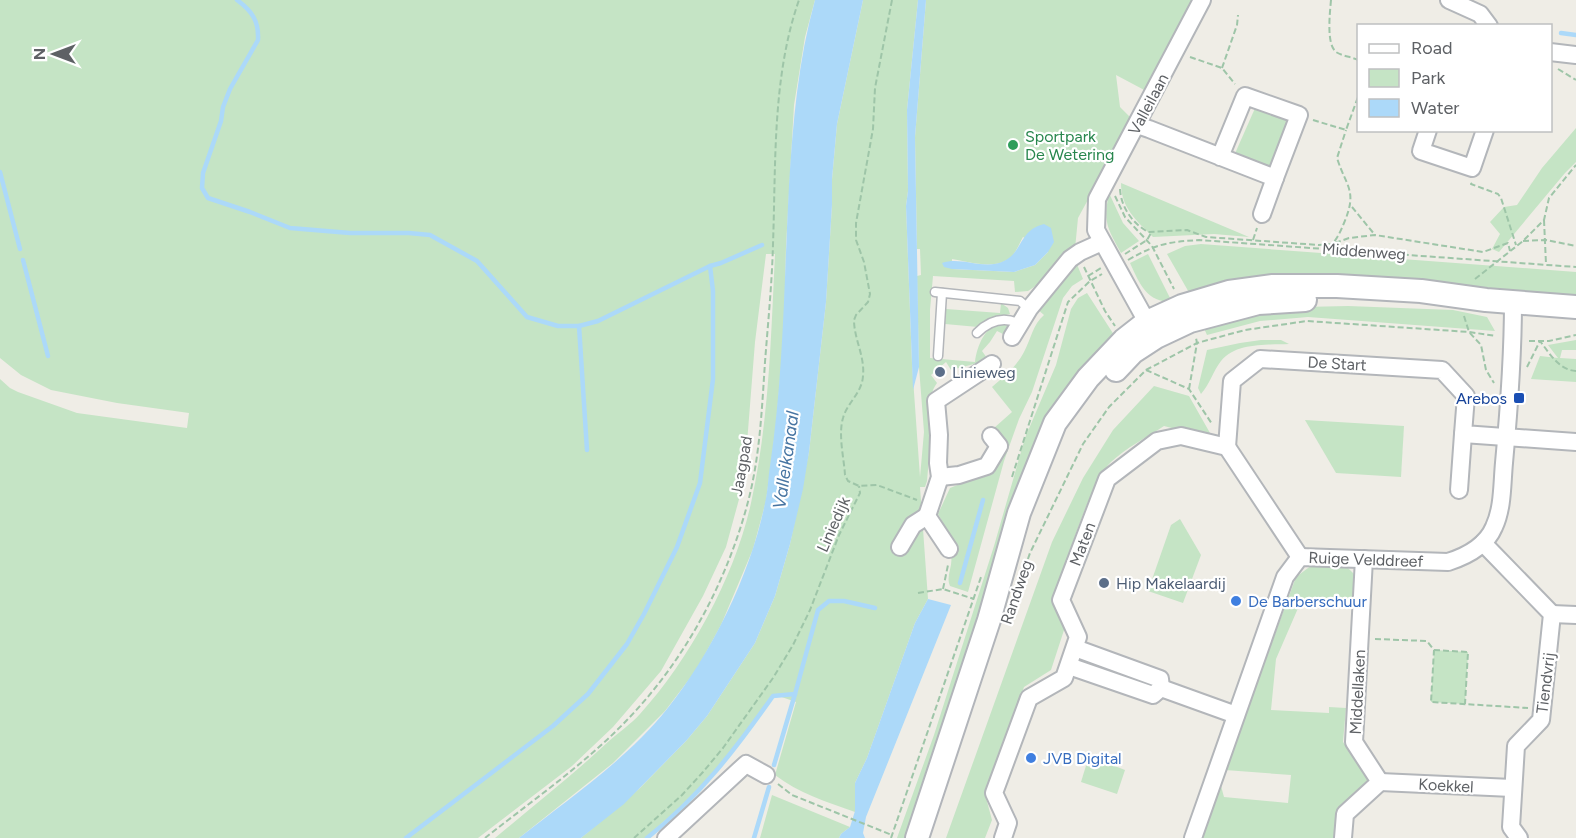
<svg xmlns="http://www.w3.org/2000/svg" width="1576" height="838" font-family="Figtree,sans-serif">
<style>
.green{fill:#c5e4c5;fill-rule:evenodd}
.water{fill:#acd9f9}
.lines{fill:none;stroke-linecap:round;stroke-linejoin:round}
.stream{stroke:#acd9f9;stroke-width:4.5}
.lane-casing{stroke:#b3b6ba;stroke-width:11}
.street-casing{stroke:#b3b6ba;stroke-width:20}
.secondary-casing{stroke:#b2b5ba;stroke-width:26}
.path{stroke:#9ec5a8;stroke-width:2;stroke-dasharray:6 3;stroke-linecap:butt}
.lane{stroke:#fff;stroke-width:8}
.street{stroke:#fff;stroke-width:16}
.secondary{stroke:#fff;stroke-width:22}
.leisure-dot{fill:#2e9e5b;stroke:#fff;stroke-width:2}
.service-dot{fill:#5c6f8a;stroke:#fff;stroke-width:2}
.transit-dot{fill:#1a4fb4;stroke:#fff;stroke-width:2}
.shop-dot{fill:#3f7fe0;stroke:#fff;stroke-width:2}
.labels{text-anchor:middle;stroke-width:4.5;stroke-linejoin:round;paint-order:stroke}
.street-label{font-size:16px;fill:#5e6165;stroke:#fff}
.leisure-label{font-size:16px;fill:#27864d;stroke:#fff;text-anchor:start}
.service-label{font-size:16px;fill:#4e5e75;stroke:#fff;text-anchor:start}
.transit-label{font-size:16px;fill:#164399;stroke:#fff;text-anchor:end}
.shop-label{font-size:16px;fill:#366cbe;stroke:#fff;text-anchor:start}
.water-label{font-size:18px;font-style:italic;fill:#4775a2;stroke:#fff}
</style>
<rect width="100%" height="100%" fill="#efede6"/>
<g class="green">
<path d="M0,0H815L805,37L794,105L786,246L784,334L776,425L766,501L753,549L721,625L697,669L665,711L613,763L519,838H495C533,806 573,775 609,741C619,732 631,724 640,714C690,659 735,576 751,503C769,422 771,337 775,254H766L755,342L744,481L726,547L703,596L661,671L613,727L572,766L478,838H0V379L10,388L18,392L77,413L187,428L189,413L117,403L51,390L21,375L0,358Z"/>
<path d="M863,0H918L907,110L908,191L906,206L912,364L920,477L924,432L919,367L917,276L921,275L920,249H917L915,137L926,0H1194L1148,92L1116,75L1120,107L1132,119L1078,218L1075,249L1040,283L1028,291L1015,292L1014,281L933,276L930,310V358L975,362C977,345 988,318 1008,325L1005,335L997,331L990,342L982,351L987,358L974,364L951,370L946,362L931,375L937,383C926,398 931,416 931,433C931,449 928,465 927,481L925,487H920L928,599L915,623L867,758L855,783V812C827,802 798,793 775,775L796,702L773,694L715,773L685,803L645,838H581L640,788L686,741L707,716L755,643L775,596L790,544L809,452L826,302L832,205V179L837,124ZM1023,237L1048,252L1035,265L1014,272L952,269V259C969,262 995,270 1010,258C1016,253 1019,244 1023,237Z"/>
<path d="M1256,106L1292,119L1271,172L1233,158Z"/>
<path d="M1576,128V162L1565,173L1499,252L1492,249L1500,234L1490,222L1504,207L1517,205L1542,168Z"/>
<path d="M1121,183L1249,237L1214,234L1153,237C1136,220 1121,208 1121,183Z"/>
<path d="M1109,193L1123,223L1139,241L1121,253C1107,227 1103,222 1109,193Z"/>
<path d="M1201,244L1576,272V296H1191L1167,254L1185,246Z"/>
<path d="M1148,254L1172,302C1147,302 1140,285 1130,263Z"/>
<path d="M1076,262L1083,279L1072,286L1063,298L1032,392L1019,419L1004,461L968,592L950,586C945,575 955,564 950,553L957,548L938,514L950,488L990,472L1006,444L994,428L1012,412L992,387C1005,376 1016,367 1024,352C1031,339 1033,324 1044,315L1037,309Z"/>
<path d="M1087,293L1116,338L1068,388L906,838H897L934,735L994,546L1025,438L1056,365L1071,309L1078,298Z"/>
<path d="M1001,303L1008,308L1010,314L998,317L978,327L945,324L946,309L1000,313Z"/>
<path d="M1348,306L1453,310L1487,317L1495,331L1308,317L1260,321L1207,335L1202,324L1258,308Z"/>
<path d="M1261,340H1281L1289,344C1267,345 1236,342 1221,361C1213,371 1210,384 1201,394L1198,388L1207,350L1240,343Z"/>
<path d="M1576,340V350H1562L1560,358L1576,359V382L1531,379L1540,356L1558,358L1548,345Z"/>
<path d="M1154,386L1189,396L1210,433V438L1164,426C1147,437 1126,448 1111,462C1089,483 1064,571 1052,603L1065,627L1051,670L1024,687L985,794L992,820L985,838H946L1052,542L1083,478L1113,430Z"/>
<path d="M1305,420L1404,426L1401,477L1336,473Z"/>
<path d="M1180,519L1201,555L1183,603L1148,591L1171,525Z"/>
<path d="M1312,565L1347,567L1355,575V597L1338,603L1302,599L1276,659L1271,710L1329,713V707L1346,708L1343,742L1368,774V791L1338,838H1203L1215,797L1221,786L1224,797L1288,803L1291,775L1225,770L1296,577Z"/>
<path d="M1434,650L1468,652L1465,704L1431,702Z"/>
<path d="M1089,756L1125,770L1117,794L1081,782Z"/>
<path d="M772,795L850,827L841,834L839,838H760Z"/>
</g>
<g class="water">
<path d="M815,0H863L837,124L832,179V205L826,302L809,452L803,489L790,544L775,596L755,643L707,716L686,741L624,804L581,838H519C570,798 626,760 667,709C712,653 751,573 765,503C768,491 768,478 770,466C784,373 784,279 789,185C793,122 798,61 815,0Z"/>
<path d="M918,0H926L915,137L919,367L913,390L906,206L908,191L907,110Z"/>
<path d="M1044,224L1051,228L1054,242L1048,252L1035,265L1014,272L952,269L944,267L942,263C962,256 984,271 1004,261C1023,252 1019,230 1044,224Z"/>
<path d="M928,599L951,605L866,817L863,833L865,838H839L841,834L850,827L855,811V783L867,758L915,623Z"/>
</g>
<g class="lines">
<g class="stream">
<path d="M237,0C252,11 259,21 258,40L230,89L223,107L221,121L203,173L202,188L208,198L250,212L290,228L350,233H409L430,235L477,261L527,317L558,326H579L598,321L710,266L721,263L762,245"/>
<path d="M1561,33L1576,35"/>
<path d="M0,172L20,249"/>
<path d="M23,260L48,356"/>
<path d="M579,326L587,450"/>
<path d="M960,583L983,500"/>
<path d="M774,765L795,694"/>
<path d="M406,838L553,726L588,694L627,644L644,614L677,547L700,483L713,379V291L710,266"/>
<path d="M647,838C699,797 735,750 773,696L795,694L818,610L829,601H844L875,608"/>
<path d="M754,838L769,787"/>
</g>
<defs>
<g id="lane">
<path d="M935,292L1020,301L1029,309"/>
<path d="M977,333C990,320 1004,316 1020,324"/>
<path d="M938,356L942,293"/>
</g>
<g id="street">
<path d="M1449,0L1480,14L1489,26"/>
<path d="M1550,52L1576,55"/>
<path d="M1137,125L1149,129L1275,178L1299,115L1245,96L1220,157"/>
<path d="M1428,130L1421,151L1472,168L1485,130"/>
<path d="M1262,214L1275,178"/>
<path d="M1147,322L1096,230L1097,199L1202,0"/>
<path d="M1012,337L1029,309L1070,259L1080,252L1102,242"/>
<path d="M1227,447L1232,381L1260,359L1442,370L1466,396L1463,434L1576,442"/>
<path d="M940,477L959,475L987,466L999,446L991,436"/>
<path d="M1459,490L1463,434"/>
<path d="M1483,543L1552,614L1541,720L1516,746L1511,827L1519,838"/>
<path d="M900,547L913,525L927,516"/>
<path d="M949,549L927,516L940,477L938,463L939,435L936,401L992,364"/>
<path d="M1552,614L1576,615"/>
<path d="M1075,648L1160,679L1161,688"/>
<path d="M1069,666L1153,695L1161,688"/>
<path d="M1161,688L1236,715"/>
<path d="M1380,782L1512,788"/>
<path d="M666,838L746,764L766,775"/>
<path d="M1003,838L1008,823L994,793L1029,698L1064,678L1078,637L1061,600L1107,479L1157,441L1181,436L1227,447L1300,557"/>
<path d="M1193,838L1285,577L1300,557L1448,562C1467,556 1486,546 1494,527C1503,508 1502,484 1504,463C1509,409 1513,356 1513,302"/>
<path d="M1343,838L1345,814L1380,782L1354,742L1364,559"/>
</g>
<g id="secondary">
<path d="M1116,370L1133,352L1156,337L1190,321L1258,303L1305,300"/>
<path d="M917,838L989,620L1019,513L1055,423L1088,378L1124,340L1147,322L1182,306L1229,292L1273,286H1337L1421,291L1486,300L1576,307"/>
</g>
</defs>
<use href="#lane" class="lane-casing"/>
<use href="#street" class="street-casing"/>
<use href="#secondary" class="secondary-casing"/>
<g class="path">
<path d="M892,0L875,88L873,129L856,223V240L864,262L870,294L868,302L856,315L854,320C854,339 865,356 863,376C862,393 847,403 843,418C838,435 844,458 845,475L848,481L859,486L877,485L917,500"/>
<path d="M1331,0C1330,12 1326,44 1336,52C1342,56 1352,57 1358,60"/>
<path d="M1190,57L1222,68L1235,84"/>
<path d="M1222,68L1237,25L1238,15"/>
<path d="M1558,69L1576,80"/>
<path d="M1313,120L1346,130L1358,97"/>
<path d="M1472,183L1471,184L1498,194L1501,198L1516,245"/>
<path d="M1120,189C1121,207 1132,223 1148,232L1187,230L1206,237L1319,245L1332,244C1338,238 1341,230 1344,223C1358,190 1346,187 1337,158L1346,130"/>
<path d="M1115,196L1125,217L1152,246L1174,289"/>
<path d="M1352,207L1375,235"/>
<path d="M1544,220L1546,264"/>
<path d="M1253,240L1257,228"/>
<path d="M1523,241L1546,240L1576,246"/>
<path d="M1335,243L1349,238L1375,235L1483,252L1508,243L1510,251"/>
<path d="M1125,254L1147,240L1151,233"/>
<path d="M1128,260C1156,244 1167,242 1199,240L1576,267"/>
<path d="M1084,267L1105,311L1115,326"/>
<path d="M1088,276L1101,268"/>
<path d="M1475,279L1523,241L1544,220L1549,198L1576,165"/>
<path d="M1464,316L1469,332L1481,345L1486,370L1494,383"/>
<path d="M1529,341H1549L1576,335"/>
<path d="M1527,367L1540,341C1550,354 1559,370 1576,371"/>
<path d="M1146,370L1189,389L1212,424"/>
<path d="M1189,389L1197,343L1196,338"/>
<path d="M1012,477L1068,302L1090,281L1102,274"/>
<path d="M1022,576L1030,553L1083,444L1109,407L1146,370L1197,343L1245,330L1307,321L1469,332L1496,336"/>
<path d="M943,589L948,565"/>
<path d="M918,593L943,589L974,599"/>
<path d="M1375,639L1427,641L1434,650L1431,702L1528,708"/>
<path d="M1434,650L1468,652L1465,704"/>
<path d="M778,784L792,795L892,835"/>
<path d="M485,838C533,800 585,764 627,720C686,659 728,580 749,498C760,454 762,407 765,362C768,323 772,283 773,244C776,163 772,77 799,0"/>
<path d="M634,838L682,795L703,772L723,748L773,678L793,645L810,610L839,535L860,493L859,486"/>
<path d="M891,838L981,577"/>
</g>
<use href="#lane" class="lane"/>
<use href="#street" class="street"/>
<use href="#secondary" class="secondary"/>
</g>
<circle class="leisure-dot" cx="1013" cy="145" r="6"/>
<g class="service-dot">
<circle cx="940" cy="372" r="6"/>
<circle cx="1104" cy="583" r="6"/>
</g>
<rect class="transit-dot" x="1513" y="392" width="12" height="12" rx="3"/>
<g class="shop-dot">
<circle cx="1236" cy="601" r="6"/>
<circle cx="1031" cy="758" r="6"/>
</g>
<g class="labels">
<g class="street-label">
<text transform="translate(1148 104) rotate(-62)" y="6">Valleilaan</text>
<text transform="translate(1364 251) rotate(4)" y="6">Middenweg</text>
<text transform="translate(1337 363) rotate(3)" y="6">De Start</text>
<text transform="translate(741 466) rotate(-80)" y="6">Jaagpad</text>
<text transform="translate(833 524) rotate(-66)" y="6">Liniedijk</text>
<text transform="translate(1082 544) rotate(-69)" y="6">Maten</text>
<text transform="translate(1366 559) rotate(2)" y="6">Ruige Velddreef</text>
<text transform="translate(1016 592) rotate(-71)" y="6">Randweg</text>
<text transform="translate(1545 683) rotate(-83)" y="6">Tiendvrij</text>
<text transform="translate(1357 692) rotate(-87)" y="6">Middellaken</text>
<text transform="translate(1446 785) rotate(3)" y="6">Koekkel</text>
</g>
<g class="leisure-label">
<text x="1025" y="142">Sportpark<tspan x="1025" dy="18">De Wetering</tspan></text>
</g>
<g class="service-label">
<text x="952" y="378">Linieweg</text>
<text x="1116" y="589">Hip Makelaardij</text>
</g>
<g class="transit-label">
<text x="1507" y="404">Arebos</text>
</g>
<g class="shop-label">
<text x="1248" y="607">De Barberschuur</text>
<text x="1043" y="764">JVB Digital</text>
</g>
<g class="water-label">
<text transform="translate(786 460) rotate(-82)" y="6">Valleikanaal</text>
</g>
</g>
<rect x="1357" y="24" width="195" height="108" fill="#ffffff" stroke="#bfc0c1" stroke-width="1.5"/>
<rect x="1369" y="44" width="30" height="9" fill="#ffffff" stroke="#bfc0c1" stroke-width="1.5"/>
<text x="1411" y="54" font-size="18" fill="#5e6165">Road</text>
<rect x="1369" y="69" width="30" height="18" fill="#c5e4c5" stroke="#bfc0c1" stroke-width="1.5"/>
<text x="1411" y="84" font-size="18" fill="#5e6165">Park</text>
<rect x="1369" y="99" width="30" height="18" fill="#acd9f9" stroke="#bfc0c1" stroke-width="1.5"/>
<text x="1411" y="114" font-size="18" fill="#5e6165">Water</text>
<g transform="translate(54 54) rotate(270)" stroke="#ffffff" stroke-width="4.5" paint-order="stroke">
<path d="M0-4.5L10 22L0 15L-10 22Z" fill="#5e6165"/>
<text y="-9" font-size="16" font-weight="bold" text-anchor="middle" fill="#5e6165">N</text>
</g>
</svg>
